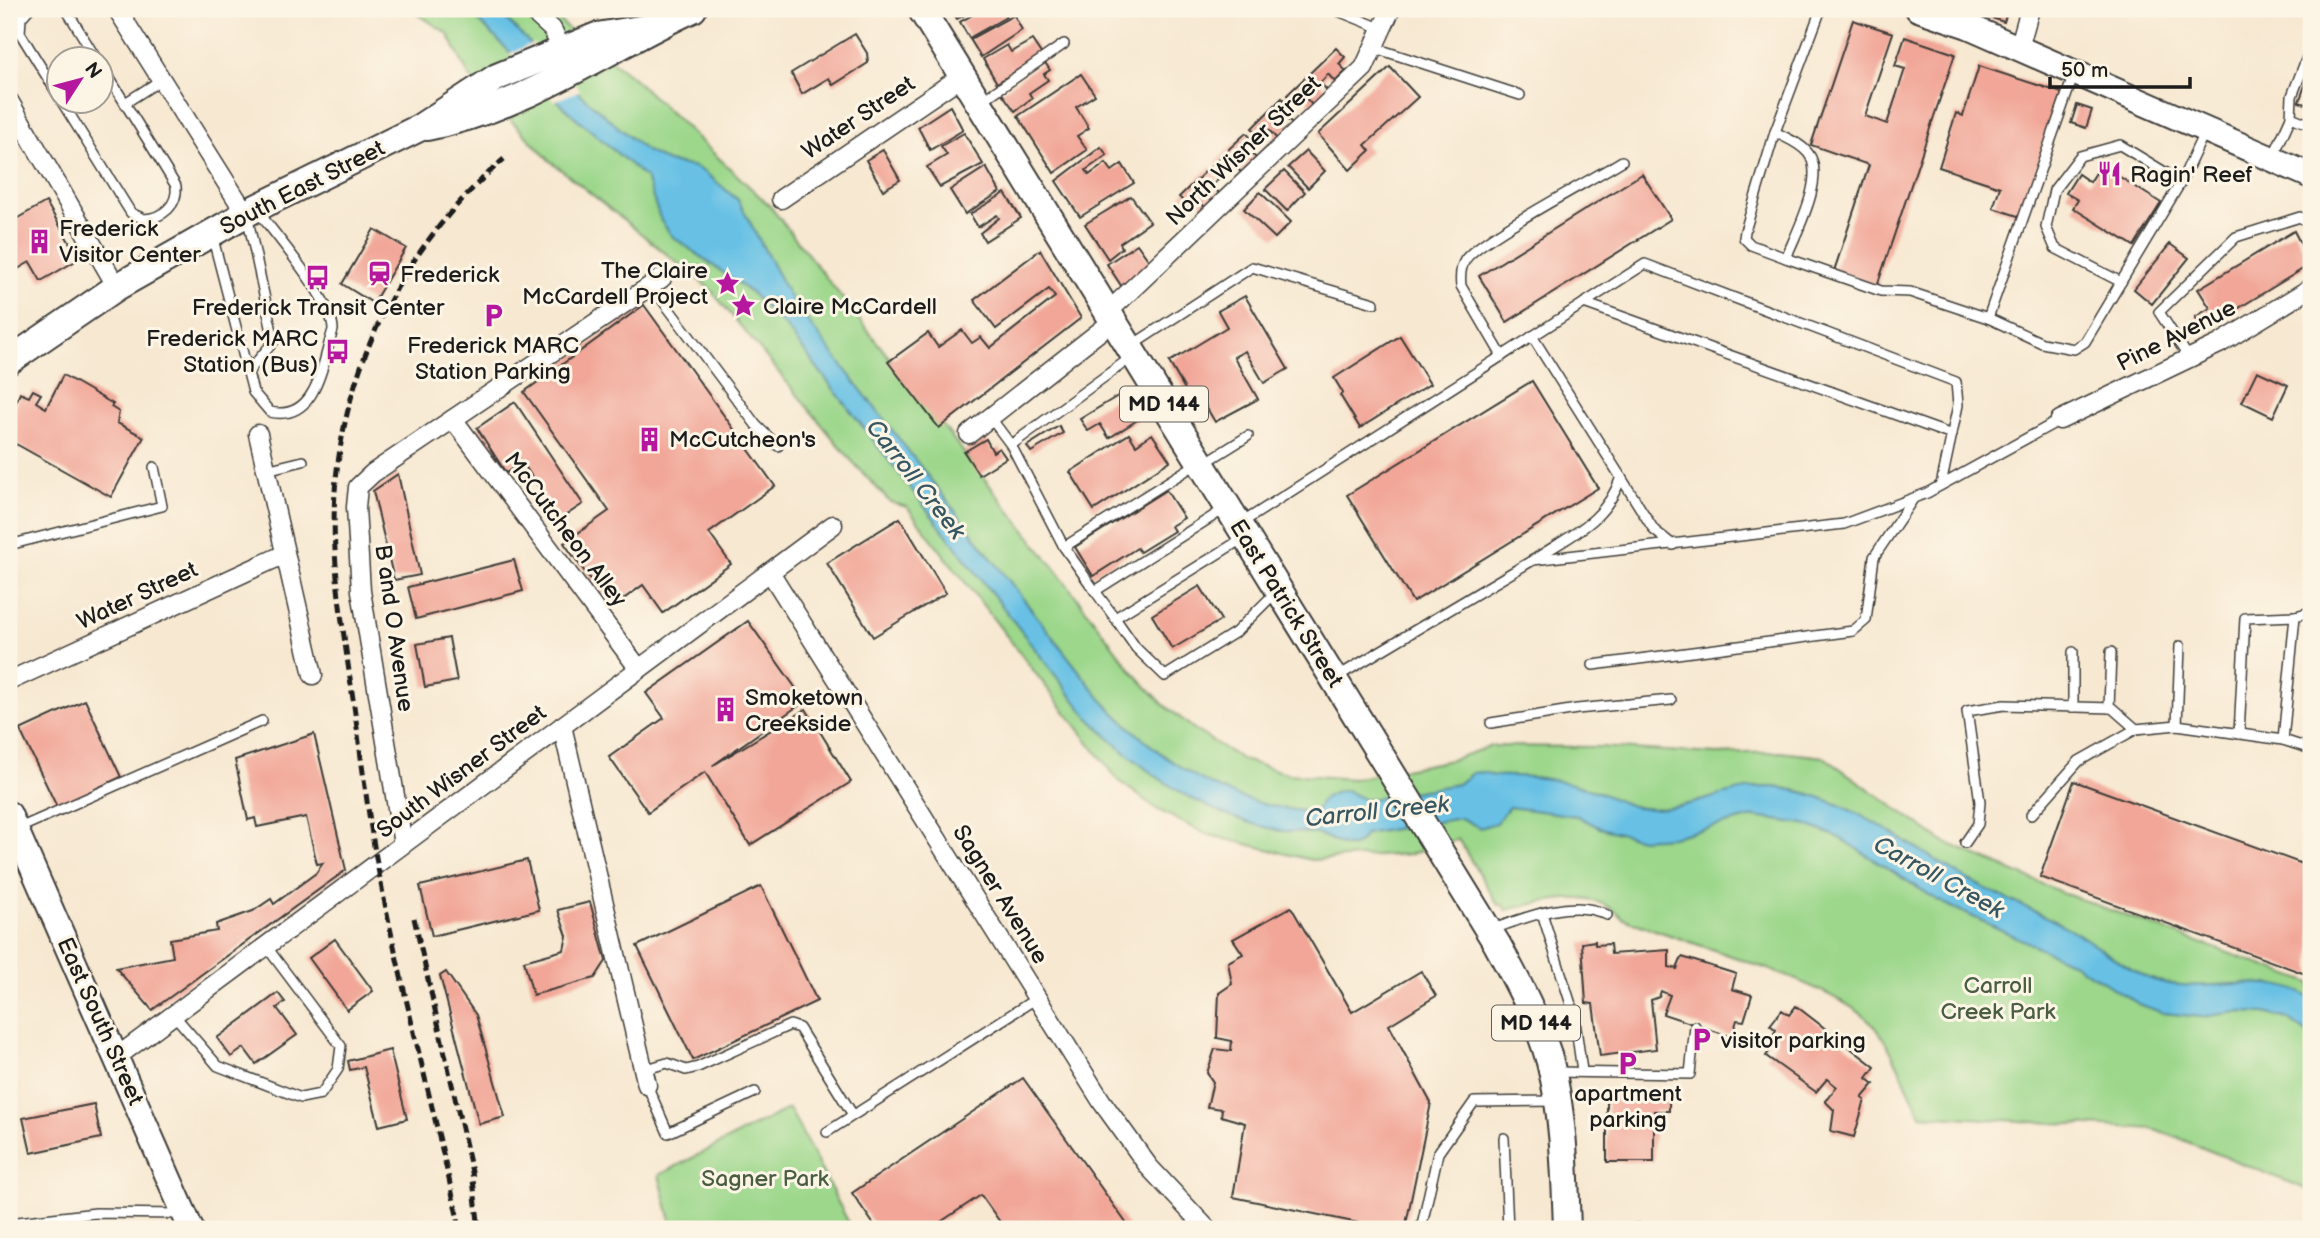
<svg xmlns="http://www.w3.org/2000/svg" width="2320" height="1238" font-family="'Balsamiq Sans',sans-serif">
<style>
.green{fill:#9cd78b;stroke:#5c7a54;stroke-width:2}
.water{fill:#67c1e5;stroke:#426e80;stroke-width:2}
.pier{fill:#f7e8d1}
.building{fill:#f1a697}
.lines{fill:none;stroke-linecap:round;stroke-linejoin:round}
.lane-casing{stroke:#3d3b37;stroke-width:12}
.street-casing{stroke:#3d3b37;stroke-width:21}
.secondary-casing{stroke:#3d3b37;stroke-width:28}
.primary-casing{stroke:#3d3b37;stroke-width:30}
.lane{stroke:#fff;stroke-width:9}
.street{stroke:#fff;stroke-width:18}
.secondary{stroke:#fff;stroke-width:24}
.primary{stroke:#fff;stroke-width:26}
.rail{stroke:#1c1c1c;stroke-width:5;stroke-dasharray:10 5;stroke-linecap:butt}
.labels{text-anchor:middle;stroke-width:6;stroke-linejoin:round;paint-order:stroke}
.shield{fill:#fcf5e5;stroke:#5f5d58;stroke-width:2}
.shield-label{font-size:21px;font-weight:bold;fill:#1c1c1c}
.street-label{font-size:23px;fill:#1c1c1c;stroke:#fcf5e5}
.poi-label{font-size:23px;fill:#1c1c1c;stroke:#fcf5e5;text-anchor:start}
.park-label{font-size:23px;fill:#495d43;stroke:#fcf5e5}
.water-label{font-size:24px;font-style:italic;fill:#365662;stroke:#fcf5e5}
</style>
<rect width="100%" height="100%" fill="#fcf5e5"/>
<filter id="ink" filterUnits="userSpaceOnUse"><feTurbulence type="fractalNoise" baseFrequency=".0143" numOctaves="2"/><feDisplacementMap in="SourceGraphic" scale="14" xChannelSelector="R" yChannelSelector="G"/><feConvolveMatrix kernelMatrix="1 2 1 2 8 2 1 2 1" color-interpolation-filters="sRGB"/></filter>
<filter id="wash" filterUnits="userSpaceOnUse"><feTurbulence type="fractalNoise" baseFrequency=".00686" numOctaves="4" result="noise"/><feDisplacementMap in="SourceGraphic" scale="28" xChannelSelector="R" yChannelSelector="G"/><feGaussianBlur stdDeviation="1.57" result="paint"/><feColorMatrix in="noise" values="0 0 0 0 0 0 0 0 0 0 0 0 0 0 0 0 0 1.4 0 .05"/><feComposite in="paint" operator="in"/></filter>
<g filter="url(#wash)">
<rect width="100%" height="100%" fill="#f7e8d1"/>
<g class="green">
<path d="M410,9H549L566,27L630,75L769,205L1054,567L1132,671L1163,704L1198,732L1243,760L1289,774L1353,779L1451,760L1491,746L1599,747L1716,754L1780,752L1824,757L1942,841L2066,894L2311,983V1191L2155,1129L1921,1115C1907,1087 1895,1054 1877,1029C1846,985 1678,941 1622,918C1595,886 1542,902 1506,910L1503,905H1498L1458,839L1411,854L1311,860L1206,834L1158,810L1119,781L907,507L890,502L851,460L710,289L549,160L469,76L448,34Z"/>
<path d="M789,1108L852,1229H673L659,1175Z"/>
</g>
<path class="water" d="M467,9H496L580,94L646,151L668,162L695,167L707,174L738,200L792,301L1101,699C1161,762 1226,807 1316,812C1320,797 1331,793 1346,790L1365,800L1458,784L1472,773L1484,772L1494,776C1527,775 1560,779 1592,790C1609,795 1624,806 1642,808C1689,814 1734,781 1782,788C1846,797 1902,841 1957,873C1995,896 2037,910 2075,932C2099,946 2121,965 2146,977C2200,1000 2261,966 2311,998V1036L2288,1019L2265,1013L2238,1012L2201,1017L2163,1013L2139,1004L2072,963L1939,901L1838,837L1804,824L1754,817L1672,837L1641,839L1600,828L1577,816L1509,807L1496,823L1480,828L1461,818L1365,834C1352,859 1335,839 1320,835C1306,831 1291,833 1277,830C1201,814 1140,772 1087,716L784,325L750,292L672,236L661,221L646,178L567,110Z"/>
<path class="pier" d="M533,43L581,90L554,101L509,54Z"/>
<g id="blocks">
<g class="building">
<path d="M951,9H976L957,19Z"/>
<path d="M983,9H1009L1003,12L1006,17L969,38L960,22Z"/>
<path d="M1963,9H2008L2004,22Z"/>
<path d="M1014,15L1022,30L981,57L970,39Z"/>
<path d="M1853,20L1893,33L1865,116L1887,124L1905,69L1895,66L1905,37L1955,54L1877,286L1834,271L1869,165L1811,145Z"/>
<path d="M855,34L867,53L868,63L833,85L829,78L802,94L791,73Z"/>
<path d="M1032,40L1042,55L997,83L983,59L1007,45L1011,52Z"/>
<path d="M1336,48L1345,57L1339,64L1346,71L1335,82L1328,74L1320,83L1327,90L1312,105L1304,96L1295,104L1287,95Z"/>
<path d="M1044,61L1050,70L1044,74L1048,80L1029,93L1032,98L1015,111L1001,92Z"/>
<path d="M1979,66L2062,93L2021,217L1993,208L2000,187L1939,167L1956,113L1963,116Z"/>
<path d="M1390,67L1418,97L1365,145L1370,151L1350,170L1318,134Z"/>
<path d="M2311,69V106L2299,102Z"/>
<path d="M1081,74L1095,95L1076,107L1089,128L1077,136L1087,150L1054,173L1018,116Z"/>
<path d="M1282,98L1292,109L1284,116L1292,124L1277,139L1269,130L1261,138L1252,128Z"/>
<path d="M2077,105L2092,110L2086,128L2071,123Z"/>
<path d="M950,106L963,130L930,150L918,127Z"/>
<path d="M964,133L983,164L940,187L927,167L947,155L941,146Z"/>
<path d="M1246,133L1257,143L1249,151L1257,159L1242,173L1234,165L1226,172L1215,162Z"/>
<path d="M1101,147L1107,155L1086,170L1089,175L1106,163L1112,171L1122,164L1134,183L1080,217L1056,181Z"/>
<path d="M883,150L900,180L883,190L866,160Z"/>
<path d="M1306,151L1325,171L1308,188L1288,167Z"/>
<path d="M2101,165L2161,203L2134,246L2073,208L2078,200L2066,193L2078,174L2090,182Z"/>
<path d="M986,167L1000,192L965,214L950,190Z"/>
<path d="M1210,167L1220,177L1212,186L1219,193L1205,207L1197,200L1189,207L1179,197Z"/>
<path d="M1284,171L1305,192L1287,211L1265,189Z"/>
<path d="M1642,174L1671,219L1507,322L1479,276Z"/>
<path d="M1260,192L1291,222L1275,238L1244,209Z"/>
<path d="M1005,193L1021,218L985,241L980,233L999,218L997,215L978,227L970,214Z"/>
<path d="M1131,196L1150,222L1120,243L1122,248L1108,259L1085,224Z"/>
<path d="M46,202L79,259L41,281L30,262L9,274V223Z"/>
<path d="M374,229L406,248L373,303L342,284Z"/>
<path d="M2294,231L2311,264L2203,330L2195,317L2210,308L2198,289Z"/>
<path d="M1137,244L1152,265L1122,287L1107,264Z"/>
<path d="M2170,244L2189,258L2152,304L2134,289Z"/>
<path d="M1040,250L1081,318L939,428L888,362L928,333L938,347L962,330L972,343L981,337L990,348L1055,297L1049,289L996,329L974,300Z"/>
<path d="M1245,296L1288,369L1264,383L1245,351L1234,357L1258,399L1215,422L1205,405L1197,410L1169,362L1227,327L1218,311Z"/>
<path d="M644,305L775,486L709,533L731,564L663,613L643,585L611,608L564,543L609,511L524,392Z"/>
<path d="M1400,336L1430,384L1360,428L1340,395L1343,393L1334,378Z"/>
<path d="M2257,371L2288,385L2273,417L2242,402Z"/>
<path d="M63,375L113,404L111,407L119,412L117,423L144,437L111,497L16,444L9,456V418L20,393L29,397L33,390L41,394L36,402L46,408Z"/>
<path d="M1532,381L1598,488L1413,602L1347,495Z"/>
<path d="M1126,391L1142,417L1109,438L1100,424L1088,431L1080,419Z"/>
<path d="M515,402L583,504L560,519L522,462L506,473L477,428Z"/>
<path d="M1059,426L1063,433L1031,452L1027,446Z"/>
<path d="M1129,434L1136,445L1152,434L1170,461L1094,510L1070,472Z"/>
<path d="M986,439L993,452L999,448L1006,458L979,475L964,452Z"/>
<path d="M398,474L420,575L394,580L373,491Z"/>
<path d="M1166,490L1184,518L1171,526L1174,531L1140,552L1137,548L1093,576L1075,547Z"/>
<path d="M900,518L946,593L873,637L827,563Z"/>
<path d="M514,560L523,591L416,619L408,587Z"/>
<path d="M1200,586L1221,620L1172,649L1152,615Z"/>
<path d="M748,621L805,701L712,766L806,709L851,782L750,845L705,772L648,812L609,757L664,718L646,693Z"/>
<path d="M449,638L457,681L425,687L417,644Z"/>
<path d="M85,700L121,777L57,807L20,730Z"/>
<path d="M314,734L346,870L152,1010L116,968L173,957L170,939L217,931L216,924L253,911L271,899L274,904L316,873L323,863L317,864L306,817L257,827L255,818L248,820L235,760Z"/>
<path d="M2074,781L2311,867V976L2040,877Z"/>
<path d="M527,860L539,910L432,936L420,886Z"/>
<path d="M761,886L817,1001L693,1060L637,946Z"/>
<path d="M590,902L606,961L595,978L533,995L524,961L564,950L567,936L558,910Z"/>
<path d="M1291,907L1352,1012L1421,971L1436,996L1389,1025L1431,1103L1405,1229H1387L1233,1197L1245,1123L1221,1116L1222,1109L1207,1107L1213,1082L1207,1073L1215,1049L1231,1051L1232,1041L1217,1038L1219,993L1232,984L1228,962L1243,954L1233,939Z"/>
<path d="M335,939L373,991L347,1010L309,958Z"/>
<path d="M1595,941V945L1610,944L1611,954L1669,950V967L1677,969L1682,957L1736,974L1732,989L1752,995L1744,1021L1737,1020L1732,1037L1663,1014L1670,995L1661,991L1659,997L1651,1000L1656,1049L1600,1056L1593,1004L1586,1003L1582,943Z"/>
<path d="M446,972L476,1015L505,1117L479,1124L440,976Z"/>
<path d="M278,993L285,1002L277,1008L297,1035L256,1064L244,1048L231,1057L217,1038Z"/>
<path d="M1796,1006L1875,1067L1867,1078L1874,1084L1862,1098L1865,1100L1854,1137L1831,1131L1834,1110L1825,1101L1837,1087L1827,1079L1816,1092L1766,1056L1776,1042L1771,1038L1776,1030L1770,1025L1782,1010L1789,1015Z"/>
<path d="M390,1050L407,1119L379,1126L364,1067L350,1070L348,1061Z"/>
<path d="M1023,1078L1129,1227L1005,1229L981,1195L930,1229H877L852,1193Z"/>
<path d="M1607,1091H1669V1111H1654V1162H1607Z"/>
<path d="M94,1104L101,1138L31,1153L23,1118Z"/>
<path d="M1639,1223V1229H1618V1225Z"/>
</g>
</g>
</g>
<g filter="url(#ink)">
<use href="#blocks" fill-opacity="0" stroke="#3d3b37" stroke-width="2"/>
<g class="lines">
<defs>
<g id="lane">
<path d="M29,9L21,18L20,33L60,98"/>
<path d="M66,9L97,60"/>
<path d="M1333,9L1383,29"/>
<path d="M1375,48L1520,95"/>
<path d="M62,102L131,213L144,219C163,218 178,205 176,186L102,66"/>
<path d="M980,102L1064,44"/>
<path d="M125,103L161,80"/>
<path d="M2291,117L2292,96L2311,47"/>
<path d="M1775,132C1786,138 1800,143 1808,153C1827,176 1796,233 1786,258L1881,291L1910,292L1988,318L2042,343L2074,349L2085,342L2181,182L2205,131"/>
<path d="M2272,159L2291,117L2311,125"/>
<path d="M247,215L274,341L248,372"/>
<path d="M212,235L253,392L270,412C317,422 322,364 333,330C334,302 276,236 257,210"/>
<path d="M1786,258L1751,245L1744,238L1745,231L1775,132L1821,9"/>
<path d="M2121,282L2055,248L2046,227L2054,190L2080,156L2120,145L2181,182"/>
<path d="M651,285L756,425L778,446"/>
<path d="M1584,303L1952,435"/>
<path d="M1988,318L2074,74"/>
<path d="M1532,336L1654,530L1673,545"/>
<path d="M1131,346L1252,267L1374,303"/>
<path d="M1502,356L1461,286C1460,277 1460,268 1465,260C1477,240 1595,178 1622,161"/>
<path d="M2189,358L2159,312L2236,237L2300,217L2311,225"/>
<path d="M990,417L1011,445L1133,356"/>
<path d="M1011,445L1064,547"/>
<path d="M1198,463L1064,547L1095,591L1226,508"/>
<path d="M1203,464L1248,436"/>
<path d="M266,470L303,461"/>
<path d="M1240,524L1645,264L1956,382L1958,405L1941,485"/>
<path d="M1245,537L1115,618L1136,648L1165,676L1236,632L1277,591"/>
<path d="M9,545L162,506L154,467"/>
<path d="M1535,559C1572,534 1606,522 1621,477"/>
<path d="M1095,591L1115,618"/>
<path d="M1593,665L1853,631L1866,620L1874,557L1913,499"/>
<path d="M1335,678L1533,560L1844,524L1927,493L2060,420"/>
<path d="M2073,707V652"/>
<path d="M2109,708L2111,652"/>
<path d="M1491,723L1577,709L1671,700"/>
<path d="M2177,725L2180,646"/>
<path d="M2239,734L2245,618L2295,616"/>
<path d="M2283,740L2295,616L2311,612"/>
<path d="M2031,815L2079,761L2136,729L2177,725L2283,740L2311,749"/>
<path d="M17,829L262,721"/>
<path d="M1965,843L1978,824L1980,802L1967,711L2004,705L2112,708L2136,729"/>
<path d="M1542,913L1574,1014L1582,1071"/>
<path d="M1491,930C1523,918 1574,897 1607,915"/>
<path d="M174,1015L218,1066L301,1098L321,1094L338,1069L341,1046L266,946"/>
<path d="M643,1070L667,1063L686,1070L698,1067L790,1025L799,1028L853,1115"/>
<path d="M1554,1072L1690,1074L1695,1026"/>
<path d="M647,1085L668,1133L755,1092"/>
<path d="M827,1132L1037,998"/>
<path d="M1504,1138L1508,1229L1565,1227"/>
<path d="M9,1223L96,1213L180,1214"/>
<path d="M1252,1229H1284"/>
<path d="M1421,1229L1438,1153L1474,1102L1556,1101"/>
</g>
<g id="street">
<path d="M117,9L246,214"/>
<path d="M530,9L552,29L556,37"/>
<path d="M2019,48L2030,9"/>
<path d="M9,101L117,287"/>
<path d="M781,199L962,76"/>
<path d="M1108,312L1364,68L1391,9"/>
<path d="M453,419L639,669"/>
<path d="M2060,420L2219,344L2311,288"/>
<path d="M258,434L313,675"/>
<path d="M969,434L1113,321"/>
<path d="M770,572L1102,1102L1149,1167L1207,1229"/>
<path d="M9,681L285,554"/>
<path d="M562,726L647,1085"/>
<path d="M403,844L361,591L356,507L358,487L373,473L662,278"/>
<path d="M118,1056L833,525"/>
</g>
<g id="secondary">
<path d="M1918,9L1968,26L2311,176"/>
<path d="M9,814L191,1229"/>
</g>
<g id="primary">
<path d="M921,9L1497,944C1517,981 1539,1021 1550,1062C1564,1116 1565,1174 1567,1229"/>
<path d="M427,127C524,109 605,49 693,9"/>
<path d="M9,361L117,287L256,208L419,128L497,77L597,36L652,27"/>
</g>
</defs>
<use href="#lane" class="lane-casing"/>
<use href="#street" class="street-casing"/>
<use href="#secondary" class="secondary-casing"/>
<use href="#primary" class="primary-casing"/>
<use href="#lane" class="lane"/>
<use href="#street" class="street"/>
<use href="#secondary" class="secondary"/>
<use href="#primary" class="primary"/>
<g class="rail">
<path d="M414,918L472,1172L479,1229"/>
<path d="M460,1229C434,1107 400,986 377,863C367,809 361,754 353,699C342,620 326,535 339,456C356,339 415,236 504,159"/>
</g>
</g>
</g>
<defs>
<symbol id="restaurant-bare" viewBox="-9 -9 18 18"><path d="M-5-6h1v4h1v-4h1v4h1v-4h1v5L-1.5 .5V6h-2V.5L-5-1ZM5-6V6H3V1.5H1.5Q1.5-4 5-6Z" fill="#b5179e" stroke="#fcf5e5" stroke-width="2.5" paint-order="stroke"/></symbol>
<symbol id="building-bare" viewBox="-9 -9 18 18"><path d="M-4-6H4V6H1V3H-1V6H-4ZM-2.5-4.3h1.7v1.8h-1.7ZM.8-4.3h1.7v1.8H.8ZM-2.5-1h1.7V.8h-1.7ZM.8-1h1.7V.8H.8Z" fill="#b5179e" stroke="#fcf5e5" stroke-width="2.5" paint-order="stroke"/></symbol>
<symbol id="station-bare" viewBox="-9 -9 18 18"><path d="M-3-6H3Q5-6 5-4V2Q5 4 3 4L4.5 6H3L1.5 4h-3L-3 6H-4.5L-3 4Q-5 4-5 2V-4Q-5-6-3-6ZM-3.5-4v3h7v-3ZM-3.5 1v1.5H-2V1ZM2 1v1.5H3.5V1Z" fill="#b5179e" stroke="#fcf5e5" stroke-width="2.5" paint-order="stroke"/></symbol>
<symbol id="bus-bare" viewBox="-9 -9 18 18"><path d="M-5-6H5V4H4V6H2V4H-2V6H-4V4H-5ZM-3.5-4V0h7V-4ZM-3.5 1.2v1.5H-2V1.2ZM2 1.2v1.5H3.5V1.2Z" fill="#b5179e" stroke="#fcf5e5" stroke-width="2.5" paint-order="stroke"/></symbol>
<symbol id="sight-bare" viewBox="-9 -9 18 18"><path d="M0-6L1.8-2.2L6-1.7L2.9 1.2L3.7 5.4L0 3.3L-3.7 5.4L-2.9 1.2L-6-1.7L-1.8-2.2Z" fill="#b5179e" stroke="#fcf5e5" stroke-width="2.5" paint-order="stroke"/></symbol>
<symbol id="parking-bare" viewBox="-9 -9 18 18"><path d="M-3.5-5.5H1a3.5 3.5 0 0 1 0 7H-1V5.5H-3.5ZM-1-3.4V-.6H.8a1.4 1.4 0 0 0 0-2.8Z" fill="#b5179e" stroke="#fcf5e5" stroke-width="2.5" paint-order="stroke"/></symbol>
</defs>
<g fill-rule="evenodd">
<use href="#restaurant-bare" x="2092" y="156" width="35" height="35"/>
<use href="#building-bare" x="22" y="224" width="35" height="35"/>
<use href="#station-bare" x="362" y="256" width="35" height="35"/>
<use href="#bus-bare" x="300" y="260" width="35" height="35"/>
<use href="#sight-bare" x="710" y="266" width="35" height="35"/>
<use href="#sight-bare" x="726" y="288" width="35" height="35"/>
<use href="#parking-bare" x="476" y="298" width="35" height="35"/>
<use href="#bus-bare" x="320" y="334" width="35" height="35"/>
<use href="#building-bare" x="632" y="422" width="35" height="35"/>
<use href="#building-bare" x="708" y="692" width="35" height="35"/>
<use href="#parking-bare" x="1684" y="1022" width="35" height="35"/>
<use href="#parking-bare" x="1610" y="1046" width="35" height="35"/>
</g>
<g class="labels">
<g class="shield">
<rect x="1120" y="386.5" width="88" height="35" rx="5"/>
<rect x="1492" y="1005.5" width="88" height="35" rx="5"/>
</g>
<g class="shield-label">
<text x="1164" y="411">MD 144</text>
<text x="1536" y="1030">MD 144</text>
</g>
<g class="street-label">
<text transform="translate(858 117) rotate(-34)" y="8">Water Street</text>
<text transform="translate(1243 150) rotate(-44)" y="8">North Wisner Street</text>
<text transform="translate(302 187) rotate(-27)" y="8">South East Street</text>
<text transform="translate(2176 335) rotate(-27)" y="8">Pine Avenue</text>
<text transform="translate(566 529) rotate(53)" y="8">McCutcheon Alley</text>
<text transform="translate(137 595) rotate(-25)" y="8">Water Street</text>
<text transform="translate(1287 603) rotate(58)" y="8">East Patrick Street</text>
<text transform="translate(395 628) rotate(82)" y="8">B and O Avenue</text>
<text transform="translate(461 771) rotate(-37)" y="8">South Wisner Street</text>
<text transform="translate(1001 894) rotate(58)" y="8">Sagner Avenue</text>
<text transform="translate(101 1021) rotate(66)" y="8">East South Street</text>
</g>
<g class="poi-label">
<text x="2130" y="182">Ragin' Reef</text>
<text x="59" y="236">Frederick<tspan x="59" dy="26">Visitor Center</tspan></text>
<text x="708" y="278" text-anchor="end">The Claire<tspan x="708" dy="26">McCardell Project</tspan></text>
<text x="400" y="282">Frederick</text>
<text x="763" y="314">Claire McCardell</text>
<text x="318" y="315" text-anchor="middle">Frederick Transit Center</text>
<text x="318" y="346" text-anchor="end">Frederick MARC<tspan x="318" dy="26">Station (Bus)</tspan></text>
<text x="493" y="353" text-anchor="middle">Frederick MARC<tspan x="493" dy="26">Station Parking</tspan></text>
<text x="669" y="447">McCutcheon's</text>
<text x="745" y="705">Smoketown<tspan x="745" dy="26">Creekside</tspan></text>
<text x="1721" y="1048">visitor parking</text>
<text x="1628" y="1101" text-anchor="middle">apartment<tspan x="1628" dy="26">parking</tspan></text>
</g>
<g class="park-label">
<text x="1998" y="993">Carroll<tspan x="1998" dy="26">Creek Park</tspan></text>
<text x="765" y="1186">Sagner Park</text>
</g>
<g class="water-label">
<text transform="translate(916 479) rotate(52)" y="8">Carroll Creek</text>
<text transform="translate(1377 811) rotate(-6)" y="8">Carroll Creek</text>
<text transform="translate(1939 877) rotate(29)" y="8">Carroll Creek</text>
</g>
</g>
<rect width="2320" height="1238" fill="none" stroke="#fcf5e5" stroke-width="35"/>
<g transform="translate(80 80) rotate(54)"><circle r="33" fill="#fcf5e5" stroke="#a29e95" stroke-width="2"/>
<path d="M0-5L12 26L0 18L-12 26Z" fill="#b5179e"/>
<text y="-10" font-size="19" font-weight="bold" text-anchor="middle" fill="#1c1c1c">N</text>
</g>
<path d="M2050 77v10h140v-10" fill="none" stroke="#1c1c1c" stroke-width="3.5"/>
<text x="2061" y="77" font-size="21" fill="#1c1c1c" stroke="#fcf5e5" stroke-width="5" paint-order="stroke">50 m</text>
</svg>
